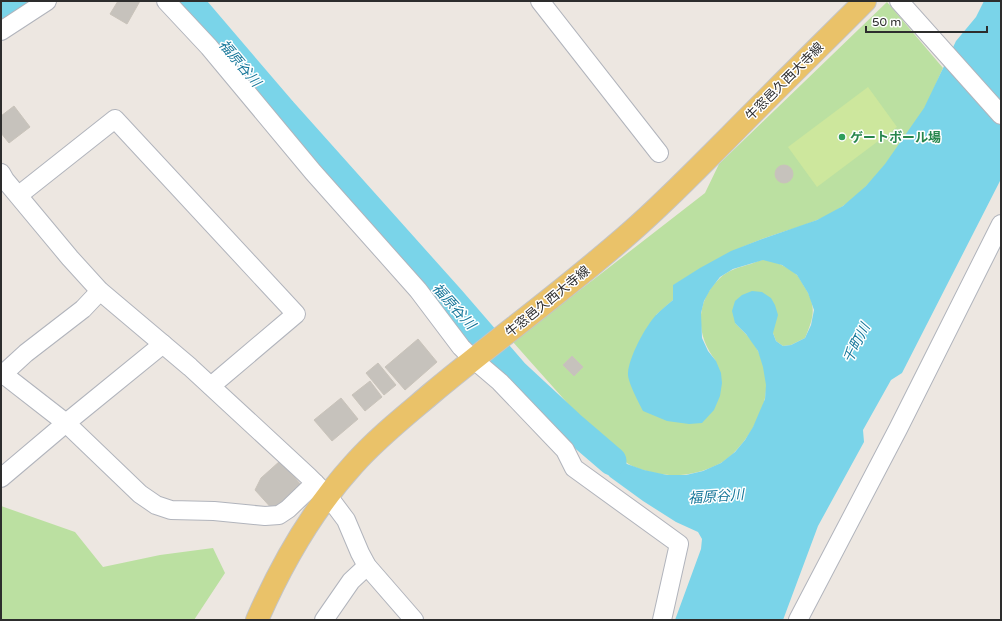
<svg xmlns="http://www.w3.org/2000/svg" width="1002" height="621" font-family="'Varela Round','Noto Sans JP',sans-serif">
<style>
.green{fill:#bbe0a1}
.pitch{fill:#cde79d}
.water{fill:#7ad4e9}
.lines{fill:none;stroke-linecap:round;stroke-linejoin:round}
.river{stroke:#7ad4e9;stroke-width:29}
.building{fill:#c6c2bc;stroke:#c9c3ba}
.minor-casing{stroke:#b1b4bc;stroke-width:20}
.major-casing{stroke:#c4c4c4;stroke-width:24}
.minor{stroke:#fff;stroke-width:18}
.major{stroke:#eac269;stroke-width:22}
.leisure-dot{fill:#2e9e5b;stroke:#fff;stroke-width:1.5}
.labels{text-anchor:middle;stroke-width:3;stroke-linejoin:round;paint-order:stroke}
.street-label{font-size:13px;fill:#2d2d2d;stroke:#fff}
.leisure-label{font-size:13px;font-weight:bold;fill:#27864d;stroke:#fff;text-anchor:start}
.water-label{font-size:14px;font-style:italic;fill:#157699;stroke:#fff}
</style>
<rect width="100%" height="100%" fill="#ede7e1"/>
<g class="green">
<path d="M887,2L943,68C937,81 931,96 924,109C905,140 873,186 843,206C819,223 789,229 762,239C730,251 702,267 674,285L673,300L656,315L716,361C695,335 695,301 720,278C727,271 737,268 747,265C752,264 757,261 762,260C772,259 791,268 798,276C800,279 802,283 804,286C817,306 814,317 805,338L791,345L783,346L776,341L773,333L735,323C743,331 753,340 758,351C765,364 768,383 765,398C761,420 740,453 719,464C699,474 677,478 655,473C646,471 634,468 627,463C608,450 592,431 577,414C556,390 534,366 513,342L705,193L719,164Z"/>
<path d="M1,506L75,532L103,567L160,555L213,548L225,573L194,620H1Z"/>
</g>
<path class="pitch" d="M868,87L897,127L817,187L788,147Z"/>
<path class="water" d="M984,1H1001V179L902,373L891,380L863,430L864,442L818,526L783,620H675L701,549L702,539L698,532L676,522L643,501L610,477L589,453L582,436L601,441L627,464L644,470L667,475H686L703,471L721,463L735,452L745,440L753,427L765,399L766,385L763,367L758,351L746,334L735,323L732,311L735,301L742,295L752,291L762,292L771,298L775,305L778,315L773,333L776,341L783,346L791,345L805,338L811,325L814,310L808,293L797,275L782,265L763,260L733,269L720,277L710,290L704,301L701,313L702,338L708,351L716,361L721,373L722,383L720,396L714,410L702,423L689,424L667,421L643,411C639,403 627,381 628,373C629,357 645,327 656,315C661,310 667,305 673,300V285L700,268L731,251L762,239L817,220L843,206L866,186L885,164L924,108L956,41L976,17Z"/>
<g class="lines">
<g class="river">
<path d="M188,1L282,111L451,300L515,374L570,425L612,461"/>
<path d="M1,20L29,1"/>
</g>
</g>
<g class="building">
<path d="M118,1H140L127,24L110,14Z"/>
<path d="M14,106L30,127L9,143L1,133V116Z"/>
<circle cx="784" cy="174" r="9"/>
<path d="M418,339L437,362L405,390L385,367Z"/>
<path d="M572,356L583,367L574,376L563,365Z"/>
<path d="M378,363L396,385L384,395L366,373Z"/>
<path d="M370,381L382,397L365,411L352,395Z"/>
<path d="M341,398L358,419L332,441L314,420Z"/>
<path d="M280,461L302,486L274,511L255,490L261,478Z"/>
</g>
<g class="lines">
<defs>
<g id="minor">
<path d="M166,1L209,47L313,172L418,290L461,347L473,359L500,382L565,450L574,468L679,544L662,620"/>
<path d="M540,1L659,153"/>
<path d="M899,1L1001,115"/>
<path d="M1,31L47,1"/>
<path d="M1,173L5,180L70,258L100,291L190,367L308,476L328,496L346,520L360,553L367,566L414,620"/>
<path d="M19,195L115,119L296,314L211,386"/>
<path d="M3,374L66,423L140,494L156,505L171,510L214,511L265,516L279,515L288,509L315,483"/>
<path d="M1,376L26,353L83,309L100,291"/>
<path d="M1,478L66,423L163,344"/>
<path d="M324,620L351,581L367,566"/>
<path d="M798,620L898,429L1001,224"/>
</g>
<path id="major" d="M257,620C282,563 312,510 354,464C377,438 405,416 432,393C498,338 569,287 633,230C665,202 695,171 725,141C771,94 818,48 865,1"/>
</defs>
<use href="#minor" class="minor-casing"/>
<use href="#major" class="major-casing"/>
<use href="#minor" class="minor"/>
<use href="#major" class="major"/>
</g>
<circle class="leisure-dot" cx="842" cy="137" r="4"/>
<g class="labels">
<g class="street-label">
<text transform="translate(784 81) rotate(-45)" y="5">牛窓邑久西大寺線</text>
<text transform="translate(547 301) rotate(-39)" y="5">牛窓邑久西大寺線</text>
</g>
<g class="leisure-label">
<text x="850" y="142">ゲートボール場</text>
</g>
<g class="water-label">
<text transform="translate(240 63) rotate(50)" y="5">福原谷川</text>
<text transform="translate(454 306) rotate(48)" y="5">福原谷川</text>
<text transform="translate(856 343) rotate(-63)" y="5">千町川</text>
<text transform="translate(716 496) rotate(-4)" y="5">福原谷川</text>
</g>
</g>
<rect width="1002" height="621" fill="none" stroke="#2d2d2d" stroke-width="4"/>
<path d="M866 26v6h121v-6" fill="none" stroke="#2d2d2d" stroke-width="2"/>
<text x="872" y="26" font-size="12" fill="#2d2d2d" stroke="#ffffff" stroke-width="3" paint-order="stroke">50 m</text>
</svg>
